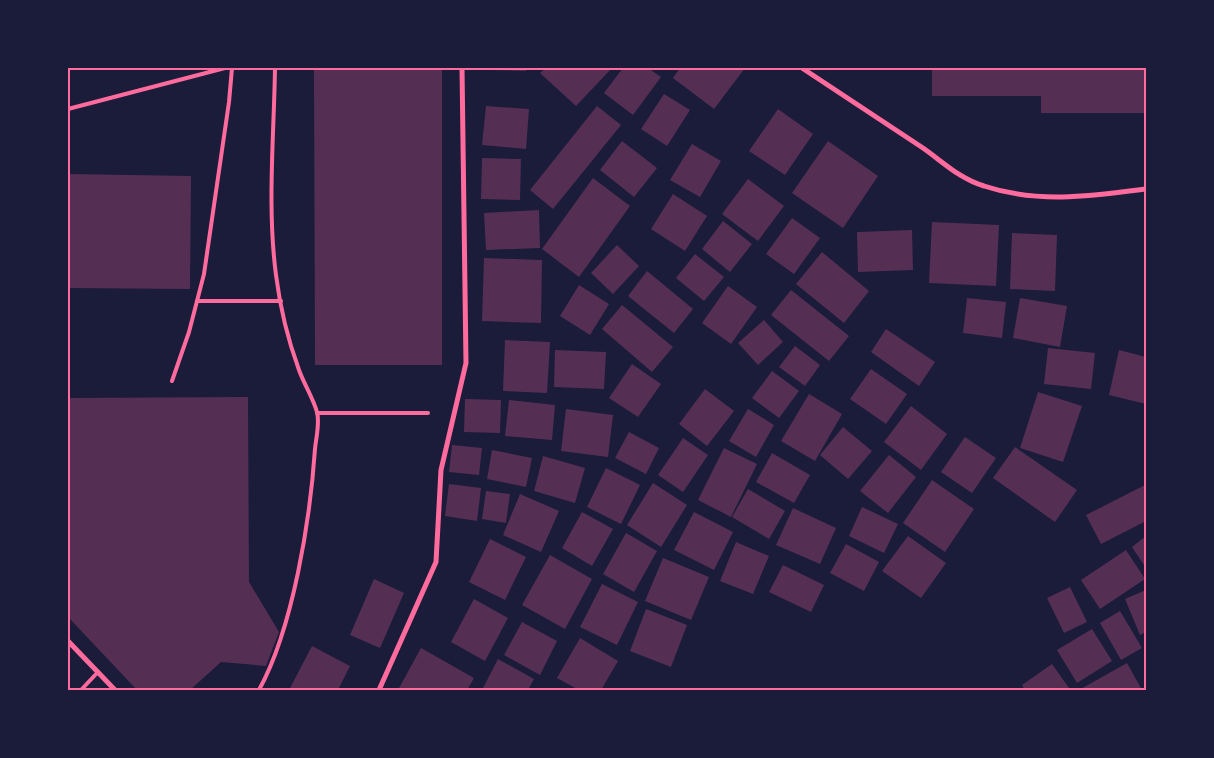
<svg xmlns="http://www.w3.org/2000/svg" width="1214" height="758" font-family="Ubuntu,sans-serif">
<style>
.building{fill:#542f53}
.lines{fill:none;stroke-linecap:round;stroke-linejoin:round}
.service{stroke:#ff6b9d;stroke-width:4}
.minor{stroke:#ff6b9d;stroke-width:5}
.neatline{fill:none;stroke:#ff6b9d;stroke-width:2}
</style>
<rect width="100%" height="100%" fill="#1b1b3a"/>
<g class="building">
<path d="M487,68H526V71L487,70Z"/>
<path d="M546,68H612L576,106L540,73Z"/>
<path d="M623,68H648L661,77L633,115L604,93Z"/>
<path d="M680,68H745L714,109L673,78Z"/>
<path d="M932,68H1146V113H1041V96H932Z"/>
<path d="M442,69V365H315L314,70Z"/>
<path d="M664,94L690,110L667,146L641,129Z"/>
<path d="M486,106L529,109L526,149L482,145Z"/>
<path d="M597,106L621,125L553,209L530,190Z"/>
<path d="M778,109L813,134L785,175L749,151Z"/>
<path d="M622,141L657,168L634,197L600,170Z"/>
<path d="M828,141L878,176L843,228L792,193Z"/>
<path d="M692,144L721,161L700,197L670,180Z"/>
<path d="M482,158L521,159L520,200L481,199Z"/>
<path d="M68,174L191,176L190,289L68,288Z"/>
<path d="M593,178L630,206L579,277L542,249Z"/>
<path d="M748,179L784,206L758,241L722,214Z"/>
<path d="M673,194L707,216L685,251L651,229Z"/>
<path d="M539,210L540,248L486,250L484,213Z"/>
<path d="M792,218L820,238L794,274L766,254Z"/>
<path d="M723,221L752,244L730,272L702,249Z"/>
<path d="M932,222L999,225L996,286L929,283Z"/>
<path d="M912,230L913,270L858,272L857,232Z"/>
<path d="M1012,233L1057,235L1055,291L1010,289Z"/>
<path d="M617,245L639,266L613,294L591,273Z"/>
<path d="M822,252L869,291L844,323L796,284Z"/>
<path d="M695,254L724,277L704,301L676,278Z"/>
<path d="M484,258L542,260L541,323L482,321Z"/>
<path d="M647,271L693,309L674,333L628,296Z"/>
<path d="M579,285L609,304L590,335L560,316Z"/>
<path d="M728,286L757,307L731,344L702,323Z"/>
<path d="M791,290L849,336L829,361L771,315Z"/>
<path d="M967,298L1006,302L1002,338L963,333Z"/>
<path d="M1020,298L1067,306L1060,347L1013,338Z"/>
<path d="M622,305L673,347L652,372L602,329Z"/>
<path d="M764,320L783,342L758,365L738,343Z"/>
<path d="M886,329L935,362L919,386L871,352Z"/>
<path d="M505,340L550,342L547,393L503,391Z"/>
<path d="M795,346L820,365L805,386L779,367Z"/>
<path d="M1048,348L1095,353L1091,389L1044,384Z"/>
<path d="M555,350L606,352L604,389L554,387Z"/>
<path d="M1119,350L1146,357V404L1109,395Z"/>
<path d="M632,364L661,384L638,417L609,398Z"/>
<path d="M871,369L907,394L886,424L850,399Z"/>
<path d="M772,371L799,391L779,418L752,398Z"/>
<path d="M705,389L734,411L707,446L679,424Z"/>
<path d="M1038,392L1082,406L1063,462L1020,448Z"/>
<path d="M809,394L842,414L815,461L781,441Z"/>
<path d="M248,397L249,582L279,632L266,666L221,662L190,690H137L68,617V398Z"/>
<path d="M465,399L501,400L500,433L464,432Z"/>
<path d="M509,400L555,405L552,440L505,436Z"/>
<path d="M911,406L947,434L921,470L884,442Z"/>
<path d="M566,409L613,415L608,457L561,451Z"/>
<path d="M748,409L774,425L756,457L729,441Z"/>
<path d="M843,427L872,451L848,479L820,455Z"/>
<path d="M629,432L659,448L646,474L615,458Z"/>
<path d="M965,437L996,458L972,493L941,472Z"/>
<path d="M683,438L708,455L683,492L658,475Z"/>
<path d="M452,445L482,448L479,475L449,472Z"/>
<path d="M1015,447L1077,490L1055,522L993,478Z"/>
<path d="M724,448L757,464L731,517L698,500Z"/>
<path d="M492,450L532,458L526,487L487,479Z"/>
<path d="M772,453L810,475L794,503L756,482Z"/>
<path d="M889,455L916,477L888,513L860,491Z"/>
<path d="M543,456L585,468L575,503L534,491Z"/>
<path d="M606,468L640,485L621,524L587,507Z"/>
<path d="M932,480L974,509L945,552L903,523Z"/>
<path d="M653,483L687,505L661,547L627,525Z"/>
<path d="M449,484L481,488L477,521L445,516Z"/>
<path d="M1145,485L1146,521L1101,544L1086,515Z"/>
<path d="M748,489L785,511L769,539L732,517Z"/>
<path d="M486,491L510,494L506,523L482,519Z"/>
<path d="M520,494L559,511L541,552L503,535Z"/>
<path d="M862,507L898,524L884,553L849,536Z"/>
<path d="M793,508L836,528L820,564L776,545Z"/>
<path d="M582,512L613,529L592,566L562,548Z"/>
<path d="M694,512L733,532L714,570L674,550Z"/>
<path d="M626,533L657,551L634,592L603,574Z"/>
<path d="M908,536L946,563L921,598L882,571Z"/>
<path d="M1146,536V568L1132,547Z"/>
<path d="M490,539L526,557L505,600L469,582Z"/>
<path d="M736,542L769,556L753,594L720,581Z"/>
<path d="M846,544L879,562L864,591L830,573Z"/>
<path d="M1126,550L1145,579L1100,609L1081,580Z"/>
<path d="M550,555L592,579L565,629L522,605Z"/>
<path d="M663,558L709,577L691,620L645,601Z"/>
<path d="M783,565L824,585L811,612L769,592Z"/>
<path d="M374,579L404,593L380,648L350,635Z"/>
<path d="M602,584L638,602L617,645L580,627Z"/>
<path d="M1070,587L1087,622L1064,633L1047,598Z"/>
<path d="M1146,590V632L1140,635L1125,599Z"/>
<path d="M474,599L508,618L485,661L451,642Z"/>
<path d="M646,609L687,625L671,667L630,651Z"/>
<path d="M1120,611L1142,648L1121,660L1100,623Z"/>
<path d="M522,622L557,641L540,675L504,655Z"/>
<path d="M1092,629L1112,661L1077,683L1057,650Z"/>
<path d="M580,638L618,661L601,690H579L557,678Z"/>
<path d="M312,646L350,666L338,690H289Z"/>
<path d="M421,648L474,678L467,690H398Z"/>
<path d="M498,659L534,679L528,690H482Z"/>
<path d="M1127,663L1142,690H1079Z"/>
<path d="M1052,664L1069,688L1065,690H1025L1022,685Z"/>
</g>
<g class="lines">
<g class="service">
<path d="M68,109L225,68"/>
<path d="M197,301H281"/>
<path d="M172,381L189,332L204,274L229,102L232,68"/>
<path d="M317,413H428"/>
<path d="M81,690L98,672"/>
<path d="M259,690C293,628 310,521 315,449C316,438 320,423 317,412C313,398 304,384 299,370C288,340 280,307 276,275C267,207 274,136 275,68"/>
</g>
<g class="minor">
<path d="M802,68C842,94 882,121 923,148C943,162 960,179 984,186C1038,204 1092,196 1146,189"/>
<path d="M68,641L115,690"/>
<path d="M379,690L436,562L441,470L466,363L462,68"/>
</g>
</g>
<rect width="1214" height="758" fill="none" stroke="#1b1b3a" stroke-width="138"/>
<rect x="69" y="69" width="1076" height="620" class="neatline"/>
</svg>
